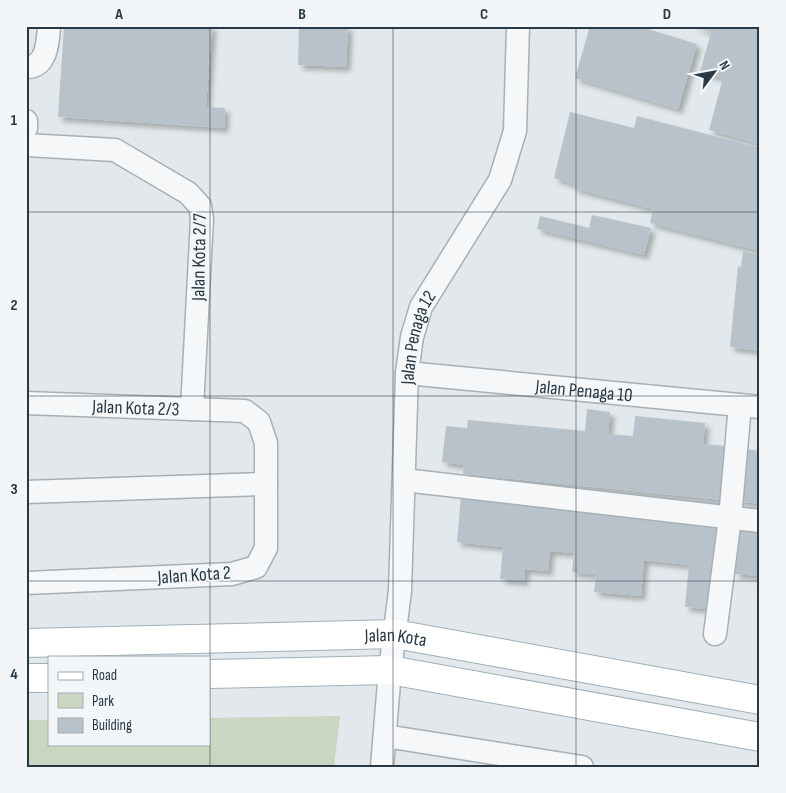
<svg xmlns="http://www.w3.org/2000/svg" width="786" height="793" font-family="'Sofia Sans Condensed',sans-serif">
<style>
.green{fill:#cbd6c2}
.building{fill:#b8c2ca;filter:url(#shadow)}
.lines{fill:none;stroke-linecap:round;stroke-linejoin:round}
.minor-casing{stroke:#a6b0b6;stroke-width:25}
.major-casing{stroke:#a0afb8;stroke-width:30}
.minor{stroke:#f5f7f9;stroke-width:22}
.major{stroke:#fff;stroke-width:28}
.grid{fill:none;stroke:#283945;stroke-width:1;stroke-opacity:0.55}
.labels{text-anchor:middle;stroke-width:4;stroke-linejoin:round;paint-order:stroke}
.street-label{font-size:19px;fill:#283945;stroke:#f2f6f8}
.neatline{fill:none;stroke:#283945;stroke-width:2}
.grid-label{font-size:16px;text-anchor:middle;font-weight:bold;fill:#283945}
</style>
<defs>
<filter id="shadow"><feDropShadow dx="4.5" dy="4.5" stdDeviation="2.5" flood-color="#0004"/></filter>
</defs>
<rect width="100%" height="100%" fill="#e2e8eb"/>
<path class="green" d="M340,716L334,767H26V720H49V744H209V718Z"/>
<g class="building">
<path d="M64,26H212L206,107L225,108L224,128L58,117Z"/>
<path d="M299,26H348L346,67L298,65Z"/>
<path d="M590,26H638L697,44L678,109L575,78Z"/>
<path d="M692,26H760V144L709,130L723,78L700,72L711,32Z"/>
<path d="M570,112L634,128L637,116L760,148V251L650,223L653,209L573,188L574,184L554,178Z"/>
<path d="M592,215L651,228L644,255L537,229L540,216L589,228Z"/>
<path d="M743,251L760,255V351L730,347L738,266L741,267Z"/>
<path d="M587,409L610,412L608,434L633,436L635,416L705,423L703,444L727,446L722,500L463,474L464,465L442,462L446,426L467,428L468,420L585,431Z"/>
<path d="M743,449L760,451V504L737,501Z"/>
<path d="M461,495L716,522L708,609L685,607L689,565L644,560L641,596L594,592L596,575L572,572L574,553L550,551L548,571L525,569L524,581L500,579L503,547L457,542Z"/>
<path d="M739,528L760,530V576L735,574Z"/>
</g>
<g class="lines">
<defs>
<g id="minor">
<path d="M26,67C47,68 48,41 49,26"/>
<path d="M26,121V128"/>
<path d="M26,145L115,150L188,193L200,206L202,219L192,409"/>
<path id="s1" d="M407,373L760,407"/>
<path id="s2" d="M26,403L245,411L259,422L266,443V548L256,567L232,574L26,583"/>
<path d="M404,480L760,521"/>
<path d="M26,492L266,484"/>
<path d="M715,634L730,518L740,405"/>
<path d="M385,736L582,767"/>
<path id="s3" d="M382,767L390,670L400,591L407,373L412,337L421,307L500,180L515,131L518,26"/>
</g>
<g id="major">
<path id="s4" d="M26,643L395,634L760,700"/>
<path d="M209,674L390,670L760,737"/>
<path d="M26,678H49"/>
</g>
</defs>
<use href="#minor" class="minor-casing"/>
<use href="#major" class="major-casing"/>
<use href="#minor" class="minor"/>
<use href="#major" class="major"/>
</g>
<path class="grid" d="M210,26V767M393,26V767M576,26V767M26,212H760M26,396H760M26,581H760"/>
<g class="labels">
<g class="street-label">
<text transform="translate(198 257) rotate(-89)" y="7">Jalan Kota 2/7</text>
<text dy="7" stroke="none"><textPath href="#s3" startOffset="432">Jalan Penaga 12</textPath></text>
<text dy="7" stroke="none"><textPath href="#s1" startOffset="178">Jalan Penaga 10</textPath></text>
<text dy="7" stroke="none"><textPath href="#s2" startOffset="110">Jalan Kota 2/3</textPath></text>
<text transform="translate(194 574) rotate(-4)" y="7">Jalan Kota 2</text>
<text dy="7" stroke="none"><textPath href="#s4" startOffset="370">Jalan Kota</textPath></text>
</g>
</g>
<rect width="786" height="793" fill="none" stroke="#f2f6f8" stroke-width="55"/>
<rect x="48" y="656" width="162" height="90" fill="#f2f6f8" stroke="#a1aab0"/>
<rect x="58" y="672" width="25" height="8" fill="#ffffff" stroke="#a1aab0"/>
<text x="92" y="680" font-size="15" fill="#283945">Road</text>
<rect x="58" y="693" width="25" height="15" fill="#cbd6c2" stroke="#a1aab0"/>
<text x="92" y="706" font-size="15" fill="#283945">Park</text>
<rect x="58" y="718" width="25" height="15" fill="#b8c2ca" stroke="#a1aab0"/>
<text x="92" y="730" font-size="15" fill="#283945">Building</text>
<g transform="translate(714 72) rotate(58)" stroke="#f2f6f8" stroke-width="4" paint-order="stroke">
<path d="M0-4L9 19L0 12L-9 19Z" fill="#283945"/>
<text y="-8" font-size="14" font-weight="bold" text-anchor="middle" fill="#283945">N</text>
</g>
<rect x="28" y="28" width="730" height="738" class="neatline"/>
<g class="grid-label">
<text x="119" y="19">A</text>
<text x="302" y="19">B</text>
<text x="484" y="19">C</text>
<text x="667" y="19">D</text>
<text x="14" y="125">1</text>
<text x="14" y="310">2</text>
<text x="14" y="494">3</text>
<text x="14" y="679">4</text>
</g>
</svg>
